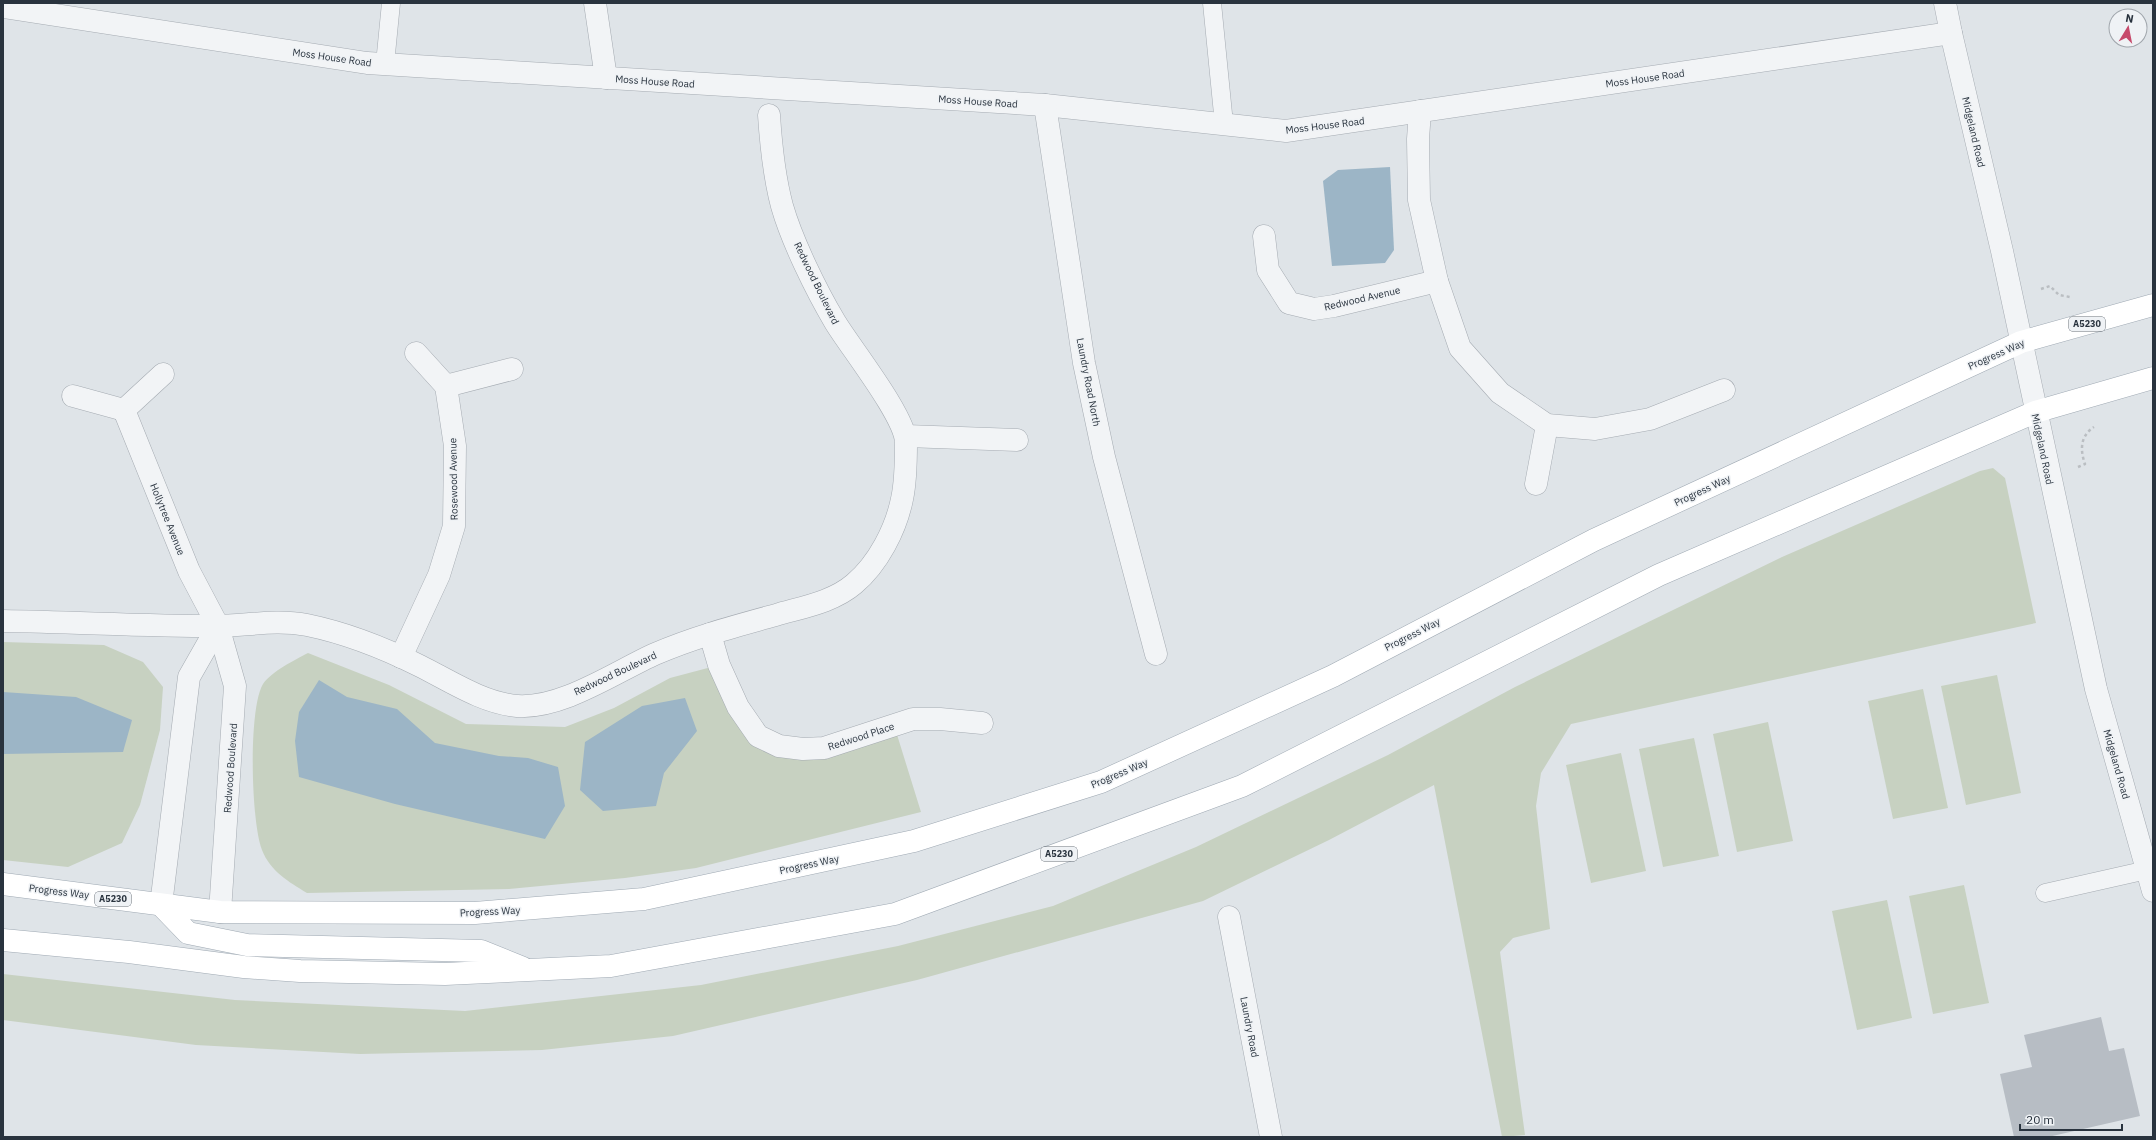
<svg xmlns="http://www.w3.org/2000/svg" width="2156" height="1140" font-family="'IBM Plex Sans',sans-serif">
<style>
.green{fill:#c7d1c1}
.water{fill:#9cb5c6}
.building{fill:#b7bdc4}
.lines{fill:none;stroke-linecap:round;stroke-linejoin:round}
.service-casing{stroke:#a5abb2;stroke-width:19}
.minor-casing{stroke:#a5abb2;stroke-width:23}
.tertiary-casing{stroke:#a5abb2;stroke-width:23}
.primary-casing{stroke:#9fa9b3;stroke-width:23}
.path{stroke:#babec2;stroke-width:2.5;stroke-dasharray:3 3;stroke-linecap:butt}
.service{stroke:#f2f4f6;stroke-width:18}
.minor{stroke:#f2f4f6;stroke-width:22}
.tertiary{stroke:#f2f4f6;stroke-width:22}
.primary{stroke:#fff;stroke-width:22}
.labels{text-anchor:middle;stroke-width:3;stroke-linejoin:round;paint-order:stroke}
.shield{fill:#eff2f5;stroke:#646c75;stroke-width:1}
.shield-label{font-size:9px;font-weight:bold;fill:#29333e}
.street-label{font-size:10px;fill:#29333e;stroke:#eff2f5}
</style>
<rect width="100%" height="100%" fill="#dfe4e8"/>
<g class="green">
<path d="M1993,468L2005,478L2036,623L1571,724L1541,773L1536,806L1550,929L1513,938L1500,952L1525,1135L1502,1137L1434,785L1329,840L1203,901L917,980L673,1036L542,1050L360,1054L196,1045L3,1020V974L235,1000L465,1011L701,985L898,946L1053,906L1196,847L1388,755L1515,687L1782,557L1980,471Z"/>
<path d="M3,642L104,645L143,662L163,687L160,730L140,805L122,843L68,867L3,860Z"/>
<path d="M308,653L389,685L466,724L565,727L614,708L670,678L719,665L779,746L894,725L921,812L696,868L625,878L509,889L307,893C289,882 270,871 262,850C251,822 248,709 263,684C272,671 295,660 308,653Z"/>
<path d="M1997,675L2021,793L1966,805L1941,686Z"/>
<path d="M1923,689L1948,808L1893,819L1868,701Z"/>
<path d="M1768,722L1793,841L1737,852L1713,734Z"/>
<path d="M1694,738L1719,856L1663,867L1639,749Z"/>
<path d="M1621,753L1646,871L1591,883L1566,765Z"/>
<path d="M1964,885L1989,1003L1933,1014L1909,896Z"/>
<path d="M1887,900L1912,1018L1857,1030L1832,911Z"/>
</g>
<g class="water">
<path d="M1390,167L1394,250L1385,263L1332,266L1323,181L1338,170Z"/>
<path d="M319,680L347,697L397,709L435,743L499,756L528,758L558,767L565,806L545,839L395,804L299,777L295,741L299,712Z"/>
<path d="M3,692L76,697L132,720L123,752L3,754Z"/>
<path d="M685,698L697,731L664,773L656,806L603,811L580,790L585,742L642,706Z"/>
</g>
<path class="building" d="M2101,1017L2109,1051L2124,1048L2140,1116L2048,1137H2014L2000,1074L2032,1067L2024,1035Z"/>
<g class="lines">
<defs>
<g id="service">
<path d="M1212,3L1224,124"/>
<path d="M385,64L391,3"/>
<path d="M2045,893L2147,870"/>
</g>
<g id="minor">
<path d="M595,3L606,78"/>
<path d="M3,7L367,63L1045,105L1286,131L1951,33"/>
<path d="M1045,105L1084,363L1104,457L1156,654"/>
<path d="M1420,111L1418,139L1419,200L1437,281L1460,348L1500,393L1547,425L1595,429L1650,419L1724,390"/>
<path d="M1264,236L1268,270L1289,303L1314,309L1334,306L1437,281"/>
<path d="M416,353L446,386"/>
<path d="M163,374L124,410L189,571L218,626L235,686L220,912"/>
<path d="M73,396L124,410"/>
<path d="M906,436L1017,440"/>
<path d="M1536,484L1547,425"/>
<path d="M3,621C74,622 145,626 215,626C246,626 275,619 307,625C346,633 384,648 420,666C450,681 483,703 517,706C562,709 615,672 655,654C694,637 736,626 776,615C803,607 833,602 854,584C878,564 896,529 902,499C906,481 906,461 906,443C906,417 850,347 835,322C816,290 792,241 782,206C774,176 771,146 769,115"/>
<path d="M710,634L719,665L738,707L758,736L779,746L803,749L824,748L913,719H940L982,723"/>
<path d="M401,657L439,575L454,526L455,446L446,386L512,369"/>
<path d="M161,905L189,677L218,626"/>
<path d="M1229,917L1271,1137"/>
</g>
<path id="tertiary" d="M1945,3L1951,33L2002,251L2096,689L2153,891"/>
<g id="primary">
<path d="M3,884L220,912L475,913L644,899L914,841L1101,782L1333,676L1594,540L2021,342L2153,305"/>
<path d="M161,905L188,933L247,945L481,951L523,968"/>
<path d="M3,940L129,952L244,967L300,971L445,974L611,966L895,914L1242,786L1659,575L2035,412L2153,378"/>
</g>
</defs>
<use href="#service" class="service-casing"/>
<use href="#minor" class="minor-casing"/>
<use href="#tertiary" class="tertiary-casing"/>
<use href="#primary" class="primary-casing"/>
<g class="path">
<path d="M2041,289L2050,286L2059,295L2070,297"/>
<path d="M2078,467L2085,464C2080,450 2080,436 2094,427"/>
</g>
<use href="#service" class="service"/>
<use href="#minor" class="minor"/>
<use href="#tertiary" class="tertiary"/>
<use href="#primary" class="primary"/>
</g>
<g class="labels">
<g class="shield">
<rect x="2069" y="317" width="36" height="14" rx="3"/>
<rect x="1041" y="847" width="36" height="14" rx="3"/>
<rect x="95" y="892" width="36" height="14" rx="3"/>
</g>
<g class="shield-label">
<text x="2087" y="327">A5230</text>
<text x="1059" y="857">A5230</text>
<text x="113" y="902">A5230</text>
</g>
<g class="street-label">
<text transform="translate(332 57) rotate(8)" y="4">Moss House Road</text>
<text transform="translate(1645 78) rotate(-8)" y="4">Moss House Road</text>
<text transform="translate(655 81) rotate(4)" y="4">Moss House Road</text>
<text transform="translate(978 101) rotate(4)" y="4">Moss House Road</text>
<text transform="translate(1325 125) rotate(-7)" y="4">Moss House Road</text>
<text transform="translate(1974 132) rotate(77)" y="4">Midgeland Road</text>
<text transform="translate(817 283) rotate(64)" y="4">Redwood Boulevard</text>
<text transform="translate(1362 298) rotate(-13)" y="4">Redwood Avenue</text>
<text transform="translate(1996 354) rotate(-24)" y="4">Progress Way</text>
<text transform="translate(1089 382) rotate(79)" y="4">Laundry Road North</text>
<text transform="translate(2043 449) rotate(78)" y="4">Midgeland Road</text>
<text transform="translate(453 479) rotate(-91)" y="4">Rosewood Avenue</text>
<text transform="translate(1702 490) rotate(-25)" y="4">Progress Way</text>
<text transform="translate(168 519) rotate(68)" y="4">Hollytree Avenue</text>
<text transform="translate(1412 634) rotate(-27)" y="4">Progress Way</text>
<text transform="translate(615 673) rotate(-25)" y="4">Redwood Boulevard</text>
<text transform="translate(861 736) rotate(-18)" y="4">Redwood Place</text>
<text transform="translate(2117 764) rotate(74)" y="4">Midgeland Road</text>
<text transform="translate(230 768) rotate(-86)" y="4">Redwood Boulevard</text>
<text transform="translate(1119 773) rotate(-23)" y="4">Progress Way</text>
<text transform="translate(809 864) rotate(-12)" y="4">Progress Way</text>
<text transform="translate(59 891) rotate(7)" y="4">Progress Way</text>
<text transform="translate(490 911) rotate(-3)" y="4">Progress Way</text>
<text transform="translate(1250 1027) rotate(79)" y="4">Laundry Road</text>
</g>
</g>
<rect width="2156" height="1140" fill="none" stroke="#29333e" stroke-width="8"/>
<g transform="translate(2128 28) rotate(10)"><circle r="19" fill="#eff2f5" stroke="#a0a6ac"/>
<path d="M0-3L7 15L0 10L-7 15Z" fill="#c64a6b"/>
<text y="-6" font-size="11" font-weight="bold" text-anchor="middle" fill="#29333e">N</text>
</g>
<path d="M2020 1124v6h102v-6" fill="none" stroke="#29333e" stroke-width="2"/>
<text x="2026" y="1124" font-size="12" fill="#29333e" stroke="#eff2f5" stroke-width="3" paint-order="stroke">20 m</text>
</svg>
